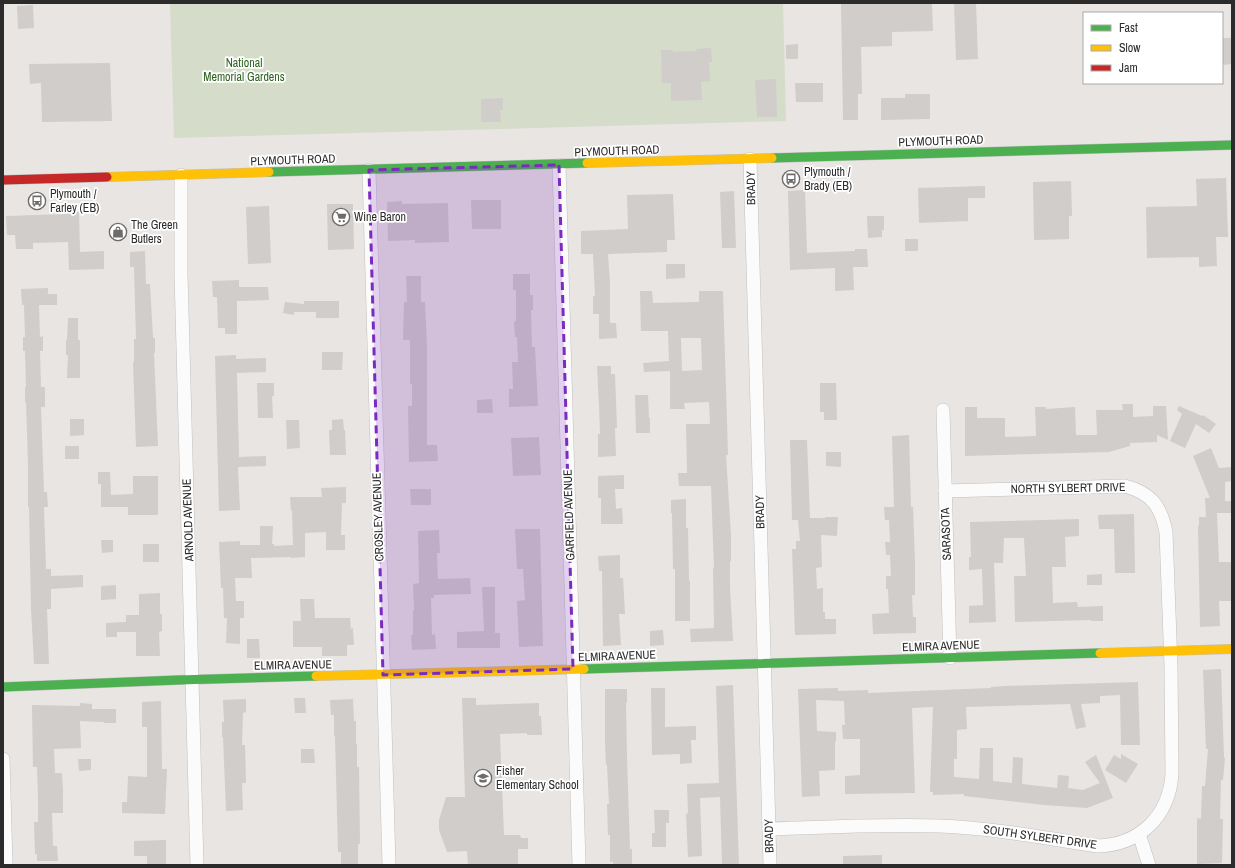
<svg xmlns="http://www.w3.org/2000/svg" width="1235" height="868" font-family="'Archivo Narrow',sans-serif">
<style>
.cemetery{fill:#d5dcca}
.building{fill:#d0cdcb;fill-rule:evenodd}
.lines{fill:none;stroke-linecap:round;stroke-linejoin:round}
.street-casing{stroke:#c2c1c1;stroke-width:14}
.fast-casing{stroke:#c2c1c1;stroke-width:10}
.slow-casing{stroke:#c2c1c1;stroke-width:10}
.jam-casing{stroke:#c2c1c1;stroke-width:10}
.street{stroke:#fcfbfb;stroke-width:13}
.fast{stroke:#4caf50;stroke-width:9}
.slow{stroke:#ffc107;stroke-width:9}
.jam{stroke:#c62828;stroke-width:9}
.marked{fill:#7b2cbf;fill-opacity:0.2;stroke:#7b2cbf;stroke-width:3;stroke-dasharray:8 5;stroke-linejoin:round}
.labels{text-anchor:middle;stroke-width:3.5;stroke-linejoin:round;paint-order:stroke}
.park-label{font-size:12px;fill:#2e631f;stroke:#fff}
.street-label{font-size:12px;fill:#2b2b2b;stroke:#fff}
.poi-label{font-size:12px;fill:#2b2b2b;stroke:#fff;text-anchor:start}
</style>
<rect width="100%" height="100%" fill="#e8e5e2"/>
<path class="cemetery" d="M170,3H783L786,121L174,138Z"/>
<g class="building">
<path d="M841,3H932L933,31L892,32V46L861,47L862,94H858V120H843Z"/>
<path d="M954,3H976L978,59L956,60Z"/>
<path d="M33,5L34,28L18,29L17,6Z"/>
<path d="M1222,38H1232V64L1222,65Z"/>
<path d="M798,44V59H786V45Z"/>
<path d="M711,48L712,62H709L710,81L701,82L702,100L671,101V83H662L661,50H673V52L697,51L696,49Z"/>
<path d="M110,63L112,121L42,122L41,83L30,84L29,64Z"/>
<path d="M776,79L777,117H757L755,80Z"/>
<path d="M795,83H823V102H796Z"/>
<path d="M905,94H930V119L881,120V98H905Z"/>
<path d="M503,98V110H500L501,122H481V99Z"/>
<path d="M1226,178L1228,237H1216L1217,266L1199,267V257L1147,258L1146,207L1197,206L1196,179Z"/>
<path d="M1071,181L1072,216H1069V239L1034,240L1033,182Z"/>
<path d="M985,186V198H968V221L919,223L918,188Z"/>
<path d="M805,190L807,253L855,251V249H867L868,267H853L854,290L835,291V268L790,270L788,191Z"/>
<path d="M734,191L736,248H722L720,192Z"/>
<path d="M673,194L675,240H667V252L608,254L610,283V323H616L617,338L599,339V314H593V296H595L593,254H581V231L628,229L627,195Z"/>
<path d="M471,200H501V229H472Z"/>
<path d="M402,201V204L448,203L449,242L415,243V240L388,241L387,202Z"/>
<path d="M327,204H353L354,249L328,250Z"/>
<path d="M269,206L271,263L248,264L246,207Z"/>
<path d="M67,212H79L80,252L104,251V269L69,270L68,242L33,243V249H16L15,235H7L6,216L67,214Z"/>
<path d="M867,216H884V230H882V237L868,238Z"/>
<rect x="905" y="239" width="13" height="12"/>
<path d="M145,251L146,284H150L153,338H155V353H154L158,446L136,447L133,362H134V339H136L134,267H130V252Z"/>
<path d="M666,264H685V278L666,279Z"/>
<path d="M513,274H530V295H533V310H531L532,347H535L538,406L509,407V389H513L512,362H518L517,337H515L514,322L516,321V290H513Z"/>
<path d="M406,276H421V302H425L427,346V445H437L438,461L409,462L408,406H412V384H410V340H403L404,302H407Z"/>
<path d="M239,280V287H268L269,300L237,301V334H225V328H218L217,297H213L212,281Z"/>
<path d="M48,288V294H57V305H39L40,337L43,336V351H40L41,387H45V407H41L44,492H47L48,507H44L46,569H51V576L83,575V587L51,589V609H47L49,664H34L31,609L29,507H28V465L26,402H25V387H26L25,351H23V337H25L24,305H22L21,289Z"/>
<path d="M640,291H652L653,303L699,302V291H723L728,455H726L731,535V561H730V588L733,641L691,642L690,629L714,628L713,568H714L711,486H679L678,473H687L686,424H710L709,402L684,403L685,409H670V371L644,372L643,363L669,361L668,331H641ZM681,338H701L702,370L682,371Z"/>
<path d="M304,301H339V318H316V312H294V315L283,313L285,302L304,304Z"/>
<path d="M68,318H78V340H80V378H67L68,355H66V340H67Z"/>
<path d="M322,352H343L342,370H322Z"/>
<path d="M236,355V359L266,358V372L237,373L239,457L266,456V466L238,467L240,510L219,511L215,356Z"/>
<path d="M597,366H611V374H615L617,428H615L616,456L598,457V434H600L599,406Z"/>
<path d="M257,383H274V396H272L273,418H258Z"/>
<path d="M820,383H836L837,420H824V412H820Z"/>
<path d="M635,395H648L649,418H650V433H636Z"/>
<path d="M492,399L493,413H477V400Z"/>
<path d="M1122,404H1133V417L1153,416V406H1166L1168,440L1157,435V442L1130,443V446L1109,452L965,456V407H977V418H1005V437L1036,436L1035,407H1046V409L1075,407L1076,435H1097L1096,410H1123Z"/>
<path d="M1179,406L1202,416L1203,415L1216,424L1209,433L1196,424L1185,448L1170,441L1182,414L1177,410Z"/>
<path d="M70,419H84V435L70,436Z"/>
<path d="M343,419L344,430H345L346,455H330L329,430H332V420Z"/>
<path d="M286,420H299L300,448L287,449Z"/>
<path d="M909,435L911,507H913L915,561V595H912L913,617H916V633L873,634L872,614L889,613L888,589H886V576H891L890,555H886L885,542H890L889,520H885L884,507H894L892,436Z"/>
<path d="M539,437L541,475L513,476L511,438Z"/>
<path d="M790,440H807L810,518H825V517H838L837,536L821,535L822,567L816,568L817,589L823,588V612H825V619H836V634L795,635L792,549H796V541H800L798,520H792Z"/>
<rect x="65" y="446" width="14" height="13"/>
<path d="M1211,448L1219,468L1232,467V481L1225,482V501H1232V513H1217L1219,562H1232V601H1219L1220,626L1200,627L1198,526H1199V517H1206L1205,498H1210L1193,456Z"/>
<path d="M826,452H841V467L826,466Z"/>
<path d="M98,472H110L111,495L133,494V476H158V515H128V507H101V484H98Z"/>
<path d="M624,475V489H615L616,509L622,508L623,524H601V498H598V476Z"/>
<path d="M346,487V503H342L341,535H345V550H326V532L305,533V557L291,558V557L251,558L252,578H235L236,601H244V618H240V644L226,643L227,618H224L223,588H221L219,542L240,541V545H260V526H273L272,544H274V546L293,545L292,510L291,511L290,497H322L321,488Z"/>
<path d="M410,489H431V505H411Z"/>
<path d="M686,499V528H688L689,581H690V621H675V569H673L672,513H671V500Z"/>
<path d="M1134,514L1135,573H1115L1114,529H1099L1098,515Z"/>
<path d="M1079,519V536L1065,537L1066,567H1052L1053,603L1077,602L1078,607L1103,606V621H1091V620L1015,622L1014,576H1026L1024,538H1004L1003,563H994L996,622L969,623V606L983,605L982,569L969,570V557H971L970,522Z"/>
<path d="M515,529H540L543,646L519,647L517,601L525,600L523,569H517Z"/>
<path d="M439,530L440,553H437L438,579L470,578L471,594L434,595V598H431L432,635L435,634L436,649L412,650L411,635H413V610H414L413,584L419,583L418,531Z"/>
<path d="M101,540H113V552L102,553Z"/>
<rect x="143" y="544" width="16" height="18"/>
<path d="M620,555V578H623L625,614H619L621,645L603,646L602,571H599L598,556Z"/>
<path d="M1102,574V585H1087V575Z"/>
<path d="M116,585V599L101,600V586Z"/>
<path d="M482,587H495V633H500V648H457V632L484,631Z"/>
<path d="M160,593V614H162V631L159,632L160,656H136V632H117V637H106V623L126,622V615H139V594Z"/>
<path d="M300,599H314L315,618H350L351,629L353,628L354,645H347V656H322V647H293V621H301Z"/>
<path d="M663,630L664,645L650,646V631Z"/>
<path d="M247,639H259L260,658H247Z"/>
<path d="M1221,669L1224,758H1225L1223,780H1221L1220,819H1223L1222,863L1197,864V818L1201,819L1202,786H1205L1208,749H1206L1203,670Z"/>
<path d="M1138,682L1140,745H1121L1120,695L1100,696V703L1081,704L1086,727L1076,729L1070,704L966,707L967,729L957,730V759H954V777L979,779L980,748H993V781L1012,783L1013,757L1023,758L1022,784L1057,788L1058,775L1069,776L1068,788L1083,790L1100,783L1085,762L1096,755L1113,798L1087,808L1044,805L964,796V794L933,795V792H930L933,707L912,708L915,793L845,794V776L860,775V739H843L842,725H845L844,701L816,700L817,731L836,732V742H835V770L819,771L820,796L802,797L798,689L838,688V691L868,690V693L991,688V687L1005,686Z"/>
<path d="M733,685L739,865H722L720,797L700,798L702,856L688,857L686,814L688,813L687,784L719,783L716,686Z"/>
<path d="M651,688H665V727L696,726V740H691L692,763L680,764V754L652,755Z"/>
<path d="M605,689H627V703H626L627,757L630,849H632V864L613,865V862H610V835H608L607,804H609L607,765H606L605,742Z"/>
<path d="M294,698H305L306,713H295Z"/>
<path d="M462,698H476V705L539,703V716H541L542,735H527V733L500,734L504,835H520L521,838H528V849H518V865H468L467,851L447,852L439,830V820L446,797H465Z"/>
<path d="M246,699V712L243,713L242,745H245L246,783H242L243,810L226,811L223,737H222V722H224L223,700Z"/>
<path d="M353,699L354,721H356V744H357V767H359L360,844H358V865H341V852H338L335,736H334V715H331L330,700Z"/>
<path d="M161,701L162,769H167L165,814L122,813V802H127L128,776L147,777V727H142V702Z"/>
<path d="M80,703L92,704V709H116V723H104V722L80,721L81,748L54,749L55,773H62L63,790V813H52L53,846H57L58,861H37V854H35L34,822H38V797L37,767H33L32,705L80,706Z"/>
<path d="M301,749H314L315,763H301Z"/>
<path d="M1121,754L1138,764L1126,783L1105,770L1114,755L1121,759Z"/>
<path d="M78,759H91V770L79,771Z"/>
<path d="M654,810H669V823H666V847H652V833H655Z"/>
<path d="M166,840V865H147V856H134V841Z"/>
<path d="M882,855V865H843V856Z"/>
</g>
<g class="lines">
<defs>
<g id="street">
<path d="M750,159L770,865"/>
<path d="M559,165L579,865"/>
<path d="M369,170L389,865"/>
<path d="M181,175V274L197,865"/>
<path d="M943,410L950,658"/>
<path d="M3,759L6,865"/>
<path d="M769,829C826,827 883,824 940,826C992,828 1045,838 1097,846C1140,845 1169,816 1172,774L1171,666L1166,532C1161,506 1151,493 1125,486L945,491"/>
<path d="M1139,834L1149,865"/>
</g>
<g id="fast">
<path d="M772,158L1232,145"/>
<path d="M269,172L587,163"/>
<path d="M584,669L1100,653"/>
<path d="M3,687L178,680L316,676"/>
</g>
<g id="slow">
<path d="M587,163L772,158"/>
<path d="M107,177L269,172"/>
<path d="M1100,653L1232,649"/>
<path d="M316,676L584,669"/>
</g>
<path id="jam" d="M3,180L107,177"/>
</defs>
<use href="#street" class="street-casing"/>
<use href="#fast" class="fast-casing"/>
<use href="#slow" class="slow-casing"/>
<use href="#jam" class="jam-casing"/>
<use href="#street" class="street"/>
<use href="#fast" class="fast"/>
<use href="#slow" class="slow"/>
<use href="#jam" class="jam"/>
</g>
<path class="marked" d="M559,165L573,669L383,675L369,170Z"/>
<defs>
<symbol id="bus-ring" viewBox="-11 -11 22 22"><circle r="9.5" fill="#fff" stroke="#6d6c6b" stroke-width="1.5"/><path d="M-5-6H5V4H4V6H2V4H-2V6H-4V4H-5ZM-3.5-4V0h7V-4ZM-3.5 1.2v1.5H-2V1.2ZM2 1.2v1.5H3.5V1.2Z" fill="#6d6c6b"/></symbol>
<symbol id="supermarket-ring" viewBox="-11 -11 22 22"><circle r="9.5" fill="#fff" stroke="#6d6c6b" stroke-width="1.5"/><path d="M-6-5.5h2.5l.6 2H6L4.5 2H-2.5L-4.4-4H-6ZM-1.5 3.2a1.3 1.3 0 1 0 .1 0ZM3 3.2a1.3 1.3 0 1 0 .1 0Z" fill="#6d6c6b"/></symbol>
<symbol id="shop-ring" viewBox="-11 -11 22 22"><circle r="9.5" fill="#fff" stroke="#6d6c6b" stroke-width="1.5"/><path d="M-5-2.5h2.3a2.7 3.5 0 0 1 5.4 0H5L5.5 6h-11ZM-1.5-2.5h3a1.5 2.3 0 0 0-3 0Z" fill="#6d6c6b"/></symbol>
<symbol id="school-ring" viewBox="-11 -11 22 22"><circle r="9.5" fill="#fff" stroke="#6d6c6b" stroke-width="1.5"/><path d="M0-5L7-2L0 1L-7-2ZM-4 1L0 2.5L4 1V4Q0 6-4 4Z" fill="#6d6c6b"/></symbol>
</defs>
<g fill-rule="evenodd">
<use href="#bus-ring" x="781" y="169" width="20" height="20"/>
<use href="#bus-ring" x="27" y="191" width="20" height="20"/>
<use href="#supermarket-ring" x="331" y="207" width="20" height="20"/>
<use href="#shop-ring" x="108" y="222" width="20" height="20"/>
<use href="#school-ring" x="473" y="768" width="20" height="20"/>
</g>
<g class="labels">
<g class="park-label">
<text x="244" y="67">National<tspan x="244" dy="14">Memorial Gardens</tspan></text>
</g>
<g class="street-label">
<text transform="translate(941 141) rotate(-2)" y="4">PLYMOUTH ROAD</text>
<text transform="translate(617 151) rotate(-2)" y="4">PLYMOUTH ROAD</text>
<text transform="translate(293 160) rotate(-2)" y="4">PLYMOUTH ROAD</text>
<text transform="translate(751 188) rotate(-91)" y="4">BRADY</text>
<text transform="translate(1068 488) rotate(-1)" y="4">NORTH SYLBERT DRIVE</text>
<text transform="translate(760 512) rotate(-92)" y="4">BRADY</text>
<text transform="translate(569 515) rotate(-92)" y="4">GARFIELD AVENUE</text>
<text transform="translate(378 517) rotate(-92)" y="4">CROSLEY AVENUE</text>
<text transform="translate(188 520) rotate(-92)" y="4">ARNOLD AVENUE</text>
<text transform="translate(946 534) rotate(-92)" y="4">SARASOTA</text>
<text transform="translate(941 646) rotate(-2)" y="4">ELMIRA AVENUE</text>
<text transform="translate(617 656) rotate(-2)" y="4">ELMIRA AVENUE</text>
<text transform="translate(293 665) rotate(-1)" y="4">ELMIRA AVENUE</text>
<text transform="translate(769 836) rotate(-92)" y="4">BRADY</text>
<text transform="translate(1040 837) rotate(8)" y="4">SOUTH SYLBERT DRIVE</text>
</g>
<g class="poi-label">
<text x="804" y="176">Plymouth /<tspan x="804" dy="14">Brady (EB)</tspan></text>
<text x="50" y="198">Plymouth /<tspan x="50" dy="14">Farley (EB)</tspan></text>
<text x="354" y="221">Wine Baron</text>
<text x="131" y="229">The Green<tspan x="131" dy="14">Butlers</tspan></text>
<text x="496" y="775">Fisher<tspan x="496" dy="14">Elementary School</tspan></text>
</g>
</g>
<rect width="1235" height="868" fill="none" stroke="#2b2b2b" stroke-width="8"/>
<rect x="1083" y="12" width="140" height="72" fill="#ffffff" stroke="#aaaaaa"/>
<rect x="1091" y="25" width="20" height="6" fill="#4caf50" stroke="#aaaaaa"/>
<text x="1119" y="32" font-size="12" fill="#2b2b2b">Fast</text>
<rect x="1091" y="45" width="20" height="6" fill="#ffc107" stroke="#aaaaaa"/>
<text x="1119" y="52" font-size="12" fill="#2b2b2b">Slow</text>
<rect x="1091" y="65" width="20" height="6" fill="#c62828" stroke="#aaaaaa"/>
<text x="1119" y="72" font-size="12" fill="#2b2b2b">Jam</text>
</svg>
